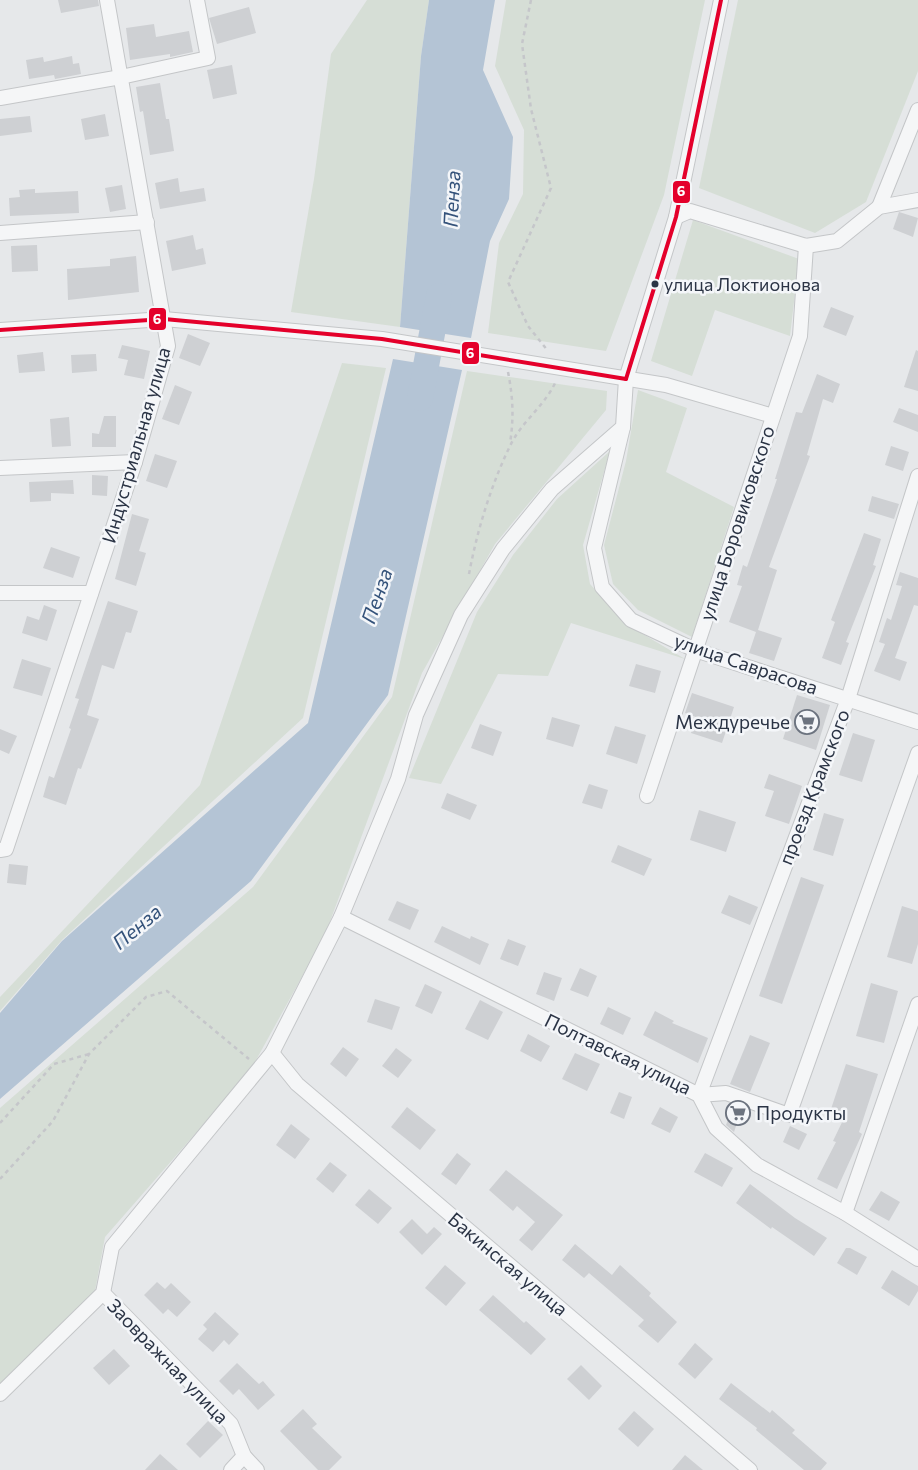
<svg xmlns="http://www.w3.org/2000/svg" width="918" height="1470" font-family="Commissioner,sans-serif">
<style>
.green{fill:#d6ded6}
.water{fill:#b4c4d5}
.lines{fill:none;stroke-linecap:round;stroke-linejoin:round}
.river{stroke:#b4c4d5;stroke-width:26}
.building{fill:#ced0d3}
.minor-casing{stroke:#c4c6c8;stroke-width:16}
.path{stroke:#c5c6ca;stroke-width:2.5;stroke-dasharray:4 4;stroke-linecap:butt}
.minor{stroke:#f5f6f7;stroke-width:14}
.bus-1-casing{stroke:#f4f6f9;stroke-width:8}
.bus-1{stroke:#e4002b;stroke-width:4}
.bus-dot{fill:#2b3445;stroke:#f4f6f9;stroke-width:2}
.labels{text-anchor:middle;stroke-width:5;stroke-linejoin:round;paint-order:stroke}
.bus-label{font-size:18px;fill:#2b3445;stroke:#f4f6f9;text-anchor:start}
.street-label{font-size:19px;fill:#2b3445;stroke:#f4f6f9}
.poi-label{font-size:19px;fill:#2b3445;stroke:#f4f6f9;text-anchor:end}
.water-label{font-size:20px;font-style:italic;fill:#34527a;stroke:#f4f6f9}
.line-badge{stroke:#f4f6f9;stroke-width:2}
.badge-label{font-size:14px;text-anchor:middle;font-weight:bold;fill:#fff}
</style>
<rect width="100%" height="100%" fill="#e6e8ea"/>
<g class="green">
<path d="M367,0H429L421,56L400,327L291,312L314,179L331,54Z"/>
<path d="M506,0H705L664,195L606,351L488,333L499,243L523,194L524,130L495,66Z"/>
<path d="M738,0H918V71L866,202L815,233L699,188Z"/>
<path d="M693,220L799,259L790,336L715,310L692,376L651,361Z"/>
<path d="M342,363L386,368L303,718L62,940L0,1011V997L200,785Z"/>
<path d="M467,371L607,391L606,410L495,544L422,673L325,935L250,1071L105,1237L95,1291L0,1386V1108L253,887L392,697Z"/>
<path d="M638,390L687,408L666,472L734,507L692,637L638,610L613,584L604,545L626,461Z"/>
<path d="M610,451L583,545L590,584L626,624L685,659L571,623L548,676L498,674L441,784L409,778L477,612L513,555L557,499Z"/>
</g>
<g class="water">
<path d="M429,0H495L483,70L513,137L509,199L490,241L471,338L400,327L421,56Z"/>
<path d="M393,359L462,370L388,695L251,881L0,1099V1013L62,941L308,723Z"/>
</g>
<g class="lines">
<path class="river" d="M420,398L439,296"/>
</g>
<g class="building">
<path d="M58,0H98L99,6L61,13Z"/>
<path d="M249,7L256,33L217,44L209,18Z"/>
<path d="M154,24L156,37L189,31L193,52L170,57V54L130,60L126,28Z"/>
<path d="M72,56L73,64L79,63L81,74L55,79L54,75L29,79L26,60L43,57L44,62Z"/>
<path d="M232,65L237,94L213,99L207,70Z"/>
<path d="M160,83L166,119H169L174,151L150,155L143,111L140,112L136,87Z"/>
<path d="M105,114L109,136L85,140L81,119Z"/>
<path d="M30,116L32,132L0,136V119Z"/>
<path d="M178,178L180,192L204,188L206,201L160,209L155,183Z"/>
<path d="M122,185L126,209L110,212L105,188Z"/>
<path d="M35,189V193L78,191L79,213L10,216L9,198L20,197L19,190Z"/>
<path d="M899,212L918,218L913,237L893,229Z"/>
<path d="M193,235L196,250L203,248L206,264L172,271L166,241Z"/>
<path d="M37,245L38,271L12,272L11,246Z"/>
<path d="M136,256L139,292L68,300L67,269L110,266V259Z"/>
<path d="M831,307L854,316L846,336L823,327Z"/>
<path d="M188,334L210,343L200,366L179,358Z"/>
<path d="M122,345L150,351L144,379L124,375L128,360L118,358Z"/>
<path d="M916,350L918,351V391L904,387Z"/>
<path d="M43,352L45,371L19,373L17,355Z"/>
<path d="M96,354L97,371L72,373L71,355Z"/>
<path d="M817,374L840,384L833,403L823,399L807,455L810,456L769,567L777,570L758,630L782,638L774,661L749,653L756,632L729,622L742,586L737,585L743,565L747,567L777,479H775L796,412L802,413Z"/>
<path d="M175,385L192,392L179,425L162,419Z"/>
<path d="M899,408L918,415V432L893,422Z"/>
<path d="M104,416H116V447H92V433L99,434Z"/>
<path d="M69,417L71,446L52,447L50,419Z"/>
<path d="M891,446L909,452L903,471L885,465Z"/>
<path d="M155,454L177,461L167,488L146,481Z"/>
<path d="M92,475L108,476L107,496L92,495Z"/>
<path d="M73,480L74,494L51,493V501L30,502L29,482Z"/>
<path d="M872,496L899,504L894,519L868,511Z"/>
<path d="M132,514L149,519L139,551L146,553L136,586L115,579Z"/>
<path d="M864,533L881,539L873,565L876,566L846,642L849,643L841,665L822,658L835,622L831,620Z"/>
<path d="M51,547L80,557L73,578L43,568Z"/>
<path d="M900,572L918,578V606L914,605L895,658L907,662L900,681L874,671L885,644L879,642L887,618L891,620L902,586L896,585Z"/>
<path d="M108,601L138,611L131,633L126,632L114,669L102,665L87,715L99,719L81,769L78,768L66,805L43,797L49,776L54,778L71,729L69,728L79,699L75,698Z"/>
<path d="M44,605L57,610L47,641L22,633L27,616L39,620Z"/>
<path d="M22,659L51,668L42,696L13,688Z"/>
<path d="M636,664L661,671L655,693L629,686Z"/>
<path d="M692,693L734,707L722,743L691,733L696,717L685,713Z"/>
<path d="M797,695L830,705L816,750L783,739Z"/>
<path d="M552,717L580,725L573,747L546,739Z"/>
<path d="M480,724L502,732L493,756L471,748Z"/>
<path d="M615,726L646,735L637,764L606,754Z"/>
<path d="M0,729L17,736L9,754L0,750Z"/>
<path d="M853,733L875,740L862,782L839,775Z"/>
<path d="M769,774L802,786L789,824L765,816L774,791L764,788Z"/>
<path d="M589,784L608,790L602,809L582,803Z"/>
<path d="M447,793L477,805L470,820L441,808Z"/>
<path d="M699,810L736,822L726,852L690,840Z"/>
<path d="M824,813L844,819L833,856L813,850Z"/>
<path d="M618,845L652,859L644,876L611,862Z"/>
<path d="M9,864L28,866L26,885L7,883Z"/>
<path d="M801,877L824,885L782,1004L759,996Z"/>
<path d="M729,895L758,907L750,925L721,913Z"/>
<path d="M397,901L419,910L410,930L388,920Z"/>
<path d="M902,906L918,911V944L912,964L887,957Z"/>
<path d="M442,926L470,939L471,936L489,944L480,965L434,942Z"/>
<path d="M508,939L526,946L518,966L500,959Z"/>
<path d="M580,968L597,976L588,997L570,990Z"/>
<path d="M544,972L562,978L554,1001L536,994Z"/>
<path d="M871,983L898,991L884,1043L856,1036Z"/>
<path d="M425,984L442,992L432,1014L415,1006Z"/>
<path d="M375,999L400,1007L392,1030L367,1022Z"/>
<path d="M480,1000L503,1012L488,1040L465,1029Z"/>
<path d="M608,1007L631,1018L623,1035L600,1024Z"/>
<path d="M655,1011L674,1021L672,1023L708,1038L698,1063L643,1035Z"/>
<path d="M528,1034L550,1046L541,1062L520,1051Z"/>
<path d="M750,1035L770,1043L750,1092L730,1084Z"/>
<path d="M343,1047L359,1059L346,1077L330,1064Z"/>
<path d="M396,1048L412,1060L398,1078L382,1066Z"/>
<path d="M575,1053L600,1064L587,1091L562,1079Z"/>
<path d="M846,1064L878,1074L859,1132L862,1134L837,1189L817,1179L836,1142L833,1141L846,1114L831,1109Z"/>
<path d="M619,1092L632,1097L624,1119L610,1113Z"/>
<path d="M733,1105L747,1110L743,1124L737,1123L734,1132L726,1125Z"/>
<path d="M407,1107L436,1130L420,1150L391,1127Z"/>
<path d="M660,1107L678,1117L670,1133L651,1124Z"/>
<path d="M291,1124L310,1139L295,1159L276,1145Z"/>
<path d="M790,1126L807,1134L799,1150L783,1142Z"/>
<path d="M457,1153L471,1164L456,1185L441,1174Z"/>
<path d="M705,1153L733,1168L722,1187L694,1172Z"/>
<path d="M330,1162L347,1175L333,1193L316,1179Z"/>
<path d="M506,1170L563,1215L532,1251L519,1240L535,1222L517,1206L513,1211L489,1190Z"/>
<path d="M750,1184L795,1218L827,1238L814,1256L772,1227L771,1229L736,1203Z"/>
<path d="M369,1189L392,1208L378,1224L355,1205Z"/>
<path d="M881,1191L900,1202L889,1221L869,1210Z"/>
<path d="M412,1219L427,1234L434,1227L442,1234L422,1255L399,1232Z"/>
<path d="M575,1244L612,1275L620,1265L651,1293L649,1296L677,1322L658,1343L638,1326L644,1320L589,1273L584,1278L562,1260Z"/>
<path d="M846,1248H850L867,1257L857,1275L837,1263Z"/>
<path d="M445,1265L466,1283L446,1306L425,1288Z"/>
<path d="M892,1270L918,1286V1291L909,1306L881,1288Z"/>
<path d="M157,1282L165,1289L171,1283L191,1302L177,1317L168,1309L163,1314L144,1295Z"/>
<path d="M493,1295L524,1323L526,1321L546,1339L531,1355L479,1310Z"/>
<path d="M215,1312L239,1334L229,1345L224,1340L213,1352L198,1339L207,1329L203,1325Z"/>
<path d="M695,1343L713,1359L695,1379L678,1364Z"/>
<path d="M114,1349L130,1366L109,1385L93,1368Z"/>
<path d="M237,1363L259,1384L263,1381L275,1395L258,1410L239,1389L233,1395L219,1381Z"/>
<path d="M581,1365L602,1386L589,1400L567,1379Z"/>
<path d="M731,1383L770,1413L772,1410L795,1430L792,1433L827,1463L821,1470H804L756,1430L757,1428L719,1399Z"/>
<path d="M303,1409L317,1424L312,1428L342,1457L329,1470H318L280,1431Z"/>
<path d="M634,1411L654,1429L638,1447L618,1429Z"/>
<path d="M208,1421L223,1435L200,1458L186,1444Z"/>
<path d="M160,1454L178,1470H145Z"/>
<path d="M685,1455L703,1470H672Z"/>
</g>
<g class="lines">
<defs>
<g id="minor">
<path d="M0,98L121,77L208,58L197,0"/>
<path d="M879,207L918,110"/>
<path d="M676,217L690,211L806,246L837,241L879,207L918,200"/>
<path d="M0,233L147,222"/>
<path d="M0,330L164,319L382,339L666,385L773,416"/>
<path d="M623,427L594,548L602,587L631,620L695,650L918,722"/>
<path d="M0,468L135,462"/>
<path d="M918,476L848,699L699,1095L726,1093L789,1115L918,753"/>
<path d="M0,593H91"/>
<path d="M647,796L800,336L806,246"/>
<path d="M0,850L6,849L135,462L168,346L107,0"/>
<path d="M341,917L699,1095L716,1128L757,1165L845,1213L918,1259"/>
<path d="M272,1053L297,1084L750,1470"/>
<path d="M845,1213L918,1004"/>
<path d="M103,1293L231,1424L244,1456L257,1470"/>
<path d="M0,1394L103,1293L112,1247L272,1053L341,917L398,779L416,715L461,615L503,549L552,489L623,427L626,379L676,217L721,0"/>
<path d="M231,1470L244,1456"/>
</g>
</defs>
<use href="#minor" class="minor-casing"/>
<g class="path">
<path d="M531,0L522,44L531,109L551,188L508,282L528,326L548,351"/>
<path d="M508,372C513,397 514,418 510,443"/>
<path d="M469,574C477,531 491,485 510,446C521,422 545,406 556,381"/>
<path d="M0,1123L54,1064L89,1054"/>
<path d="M0,1179L53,1121L89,1054L146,997L167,991L249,1059"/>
</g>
<use href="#minor" class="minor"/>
<defs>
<g id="bus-1">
<path d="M0,330L164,319L382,339L626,379"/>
<path d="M626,379L676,217L721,0"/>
</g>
</defs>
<use href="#bus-1" class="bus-1-casing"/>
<use href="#bus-1" class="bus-1"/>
</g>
<defs>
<symbol id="supermarket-ring" viewBox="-11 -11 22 22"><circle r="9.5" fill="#f4f6f9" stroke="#6c737f" stroke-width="1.5"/><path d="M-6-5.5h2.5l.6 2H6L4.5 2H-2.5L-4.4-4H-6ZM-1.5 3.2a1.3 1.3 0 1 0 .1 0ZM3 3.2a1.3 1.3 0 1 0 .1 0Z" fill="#6c737f"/></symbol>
</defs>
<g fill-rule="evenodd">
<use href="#supermarket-ring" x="793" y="708" width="28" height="28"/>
<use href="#supermarket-ring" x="724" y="1099" width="28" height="28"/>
</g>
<circle class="bus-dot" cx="655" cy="284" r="4.5"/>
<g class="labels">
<g class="bus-label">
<text x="664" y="291">улица Локтионова</text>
</g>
<g class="street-label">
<text transform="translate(136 445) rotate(-74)" y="7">Индустриальная улица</text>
<text transform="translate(737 523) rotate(-72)" y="7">улица Боровиковского</text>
<text transform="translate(746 664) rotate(19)" y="7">улица Саврасова</text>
<text transform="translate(814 787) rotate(-69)" y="7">проезд Крамского</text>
<text transform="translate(618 1054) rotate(26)" y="7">Полтавская улица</text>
<text transform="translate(508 1264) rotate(40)" y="7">Бакинская улица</text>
<text transform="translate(168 1361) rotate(46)" y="7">Заовражная улица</text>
</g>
<g class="poi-label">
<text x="790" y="729">Междуречье</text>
<text x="756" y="1120" text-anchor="start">Продукты</text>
</g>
<g class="water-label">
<text transform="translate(452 199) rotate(-87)" y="7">Пенза</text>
<text transform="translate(377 596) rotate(-71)" y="7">Пенза</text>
<text transform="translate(137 927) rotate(-40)" y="7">Пенза</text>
</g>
</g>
<g class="line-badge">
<rect x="672" y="180" width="19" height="24" rx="5" fill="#e4002b"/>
<rect x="148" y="307" width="19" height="24" rx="5" fill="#e4002b"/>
<rect x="461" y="341" width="19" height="24" rx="5" fill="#e4002b"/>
</g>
<g class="badge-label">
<text x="681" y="196">6</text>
<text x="157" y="324">6</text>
<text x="470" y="358">6</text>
</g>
</svg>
